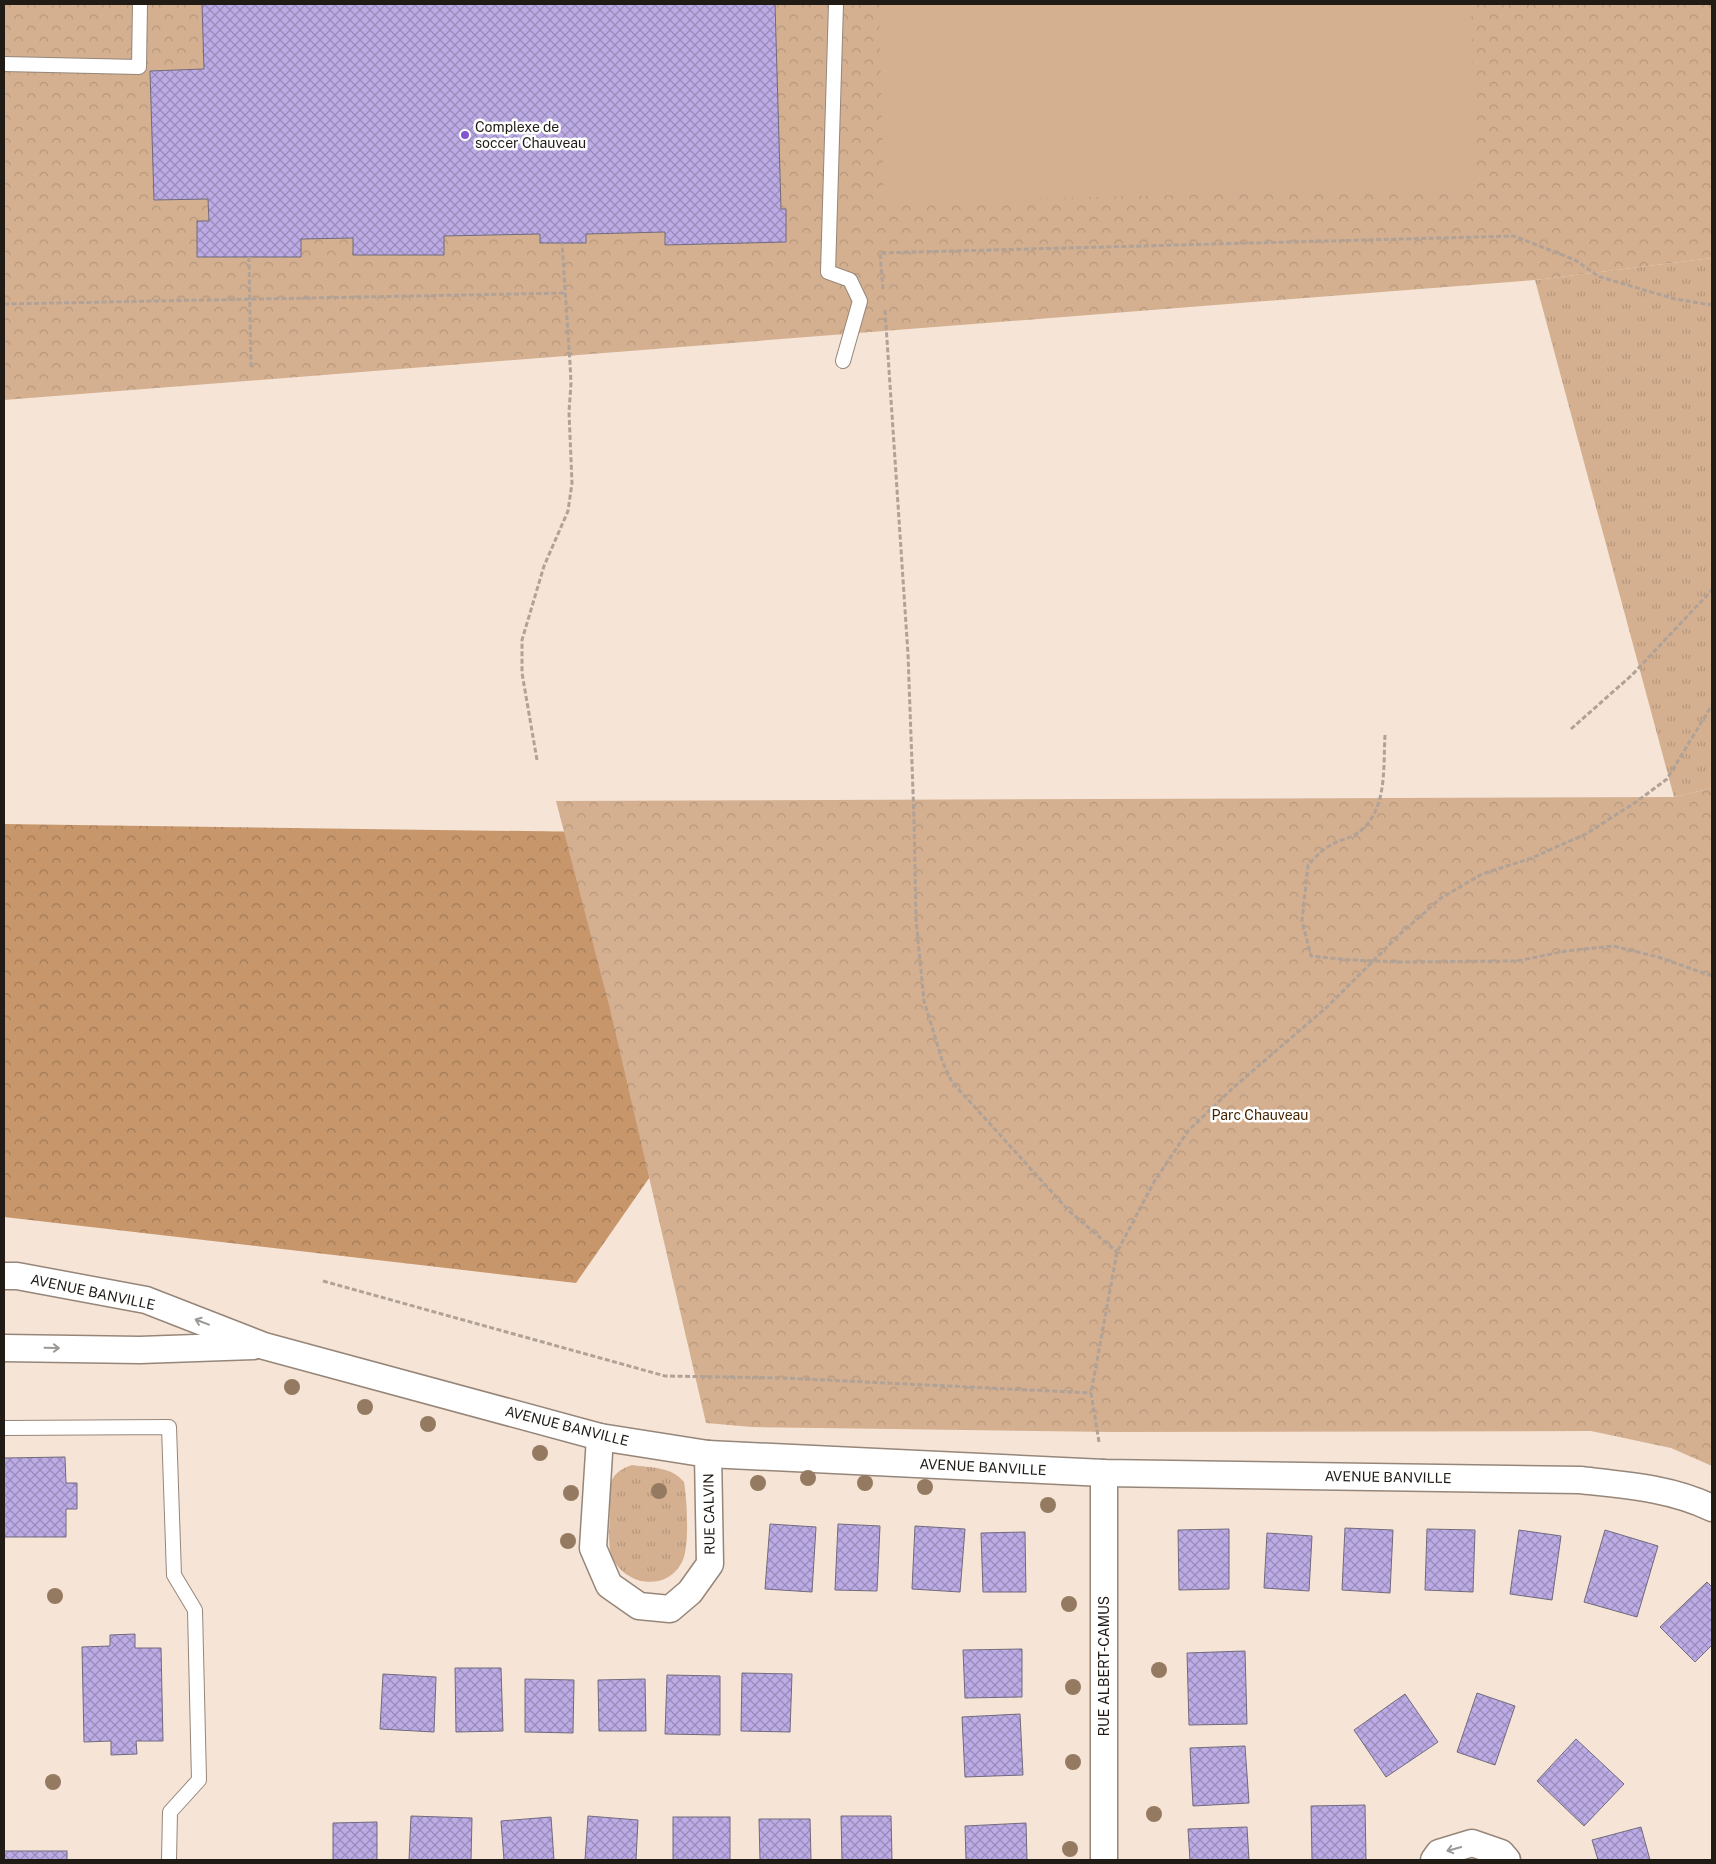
<svg xmlns="http://www.w3.org/2000/svg" width="1716" height="1864" font-family="'Public Sans',sans-serif">
<style>
.grass{fill:url(#grass-tufts)}
.forest{fill:url(#forest-crowns)}
.park{fill:url(#park-crowns)}
.garden{fill:#d4b091}
.building{fill:url(#building-cross-hatch);stroke:#706b7c}
.lines{fill:none;stroke-linecap:round;stroke-linejoin:round}
.service-casing{stroke:#968679;stroke-width:16}
.minor-casing{stroke:#968679;stroke-width:29}
.path{stroke:#b0a297;stroke-width:3;stroke-dasharray:5 2.5;stroke-linecap:butt}
.service{stroke:#fff;stroke-width:14}
.minor{stroke:#fff;stroke-width:26}
.tree{fill:#947a60}
.oneway{stroke:#9b9896}
.poi-dot{fill:#8355ce;stroke:#fff;stroke-width:2}
.labels{text-anchor:middle;stroke-width:5;stroke-linejoin:round;paint-order:stroke}
.poi-label{font-size:14px;fill:#211b16;stroke:#fff;text-anchor:start}
.park-label{font-size:14px;fill:#432300;stroke:#fff}
.street-label{font-size:14px;fill:#211b16;stroke:#fff}
</style>
<defs>
<pattern id="grass-tufts" width="24" height="20" patternUnits="userSpaceOnUse" patternTransform="scale(1.25)"><rect width="24" height="20" fill="#d4b091"/><path d="M3 7l-1-3M5 7V3M7 7l1-3M15 17l-1-3M17 17v-4M19 17l1-3" fill="none" stroke="#b6977c"/></pattern>
<pattern id="forest-crowns" width="20" height="18" patternUnits="userSpaceOnUse" patternTransform="scale(1.25)"><rect width="20" height="18" fill="#c7966b"/><path d="M2 6a3 3 0 1 1 6 0M12 15a3 3 0 1 1 6 0" fill="none" stroke="#a17a57"/></pattern>
<pattern id="park-crowns" width="20" height="18" patternUnits="userSpaceOnUse" patternTransform="scale(1.25)"><rect width="20" height="18" fill="#d4b091"/><path d="M2 6a3 3 0 1 1 6 0M12 15a3 3 0 1 1 6 0" fill="none" stroke="#b6977c"/></pattern>
<pattern id="building-cross-hatch" width="8" height="8" patternUnits="userSpaceOnUse" patternTransform="scale(1.25)"><rect width="8" height="8" fill="#bcabe5"/><path d="M0 0l8 8M0 8l8-8" fill="none" stroke="#988ab9"/></pattern>
</defs>
<rect width="100%" height="100%" fill="#f6e4d6"/>
<g class="grass">
<path d="M1712,258V788L1674,797L1535,280Z"/>
<path d="M632,1465C651,1468 671,1466 684,1482C687,1499 690,1548 682,1562C667,1592 625,1586 612,1557C607,1546 610,1520 610,1507C609,1486 608,1473 632,1465Z"/>
</g>
<path class="forest" d="M4,824L1254,841L778,993L576,1283L4,1217Z"/>
<g class="park">
<path d="M4,4H1712V258L1535,280L4,400Z"/>
<path d="M1712,788V1466L1671,1448L1591,1431L1111,1432L752,1427L706,1423L610,1009L556,801L1674,797Z"/>
</g>
<path class="garden" d="M879,4H1471L1476,188L884,202Z"/>
<g class="building">
<path d="M202,4H775L781,209H786V242L665,245V232L586,234V243H540V234L444,236V255H353V238L301,239V257H197V221H209L208,199L154,200L150,71L204,69Z"/>
<path d="M65,1457L66,1483H77V1509H66V1537H4V1458Z"/>
<path d="M770,1524L816,1527L812,1592L765,1589Z"/>
<path d="M838,1524L880,1526L877,1591L835,1590Z"/>
<path d="M915,1526L965,1529L960,1592L912,1589Z"/>
<path d="M1345,1528L1393,1530L1390,1593L1342,1590Z"/>
<path d="M1229,1529V1589L1179,1590L1178,1530Z"/>
<path d="M1427,1529L1475,1530L1473,1592L1425,1590Z"/>
<path d="M1519,1530L1561,1536L1552,1600L1510,1594Z"/>
<path d="M1605,1530L1658,1546L1637,1617L1584,1602Z"/>
<path d="M1025,1532L1026,1592H983L981,1533Z"/>
<path d="M1267,1533L1312,1536L1309,1591L1264,1588Z"/>
<path d="M1707,1582L1712,1587V1645L1695,1662L1660,1627Z"/>
<path d="M135,1634V1648H161L163,1741H136L137,1754L111,1755V1741L84,1742L82,1647L110,1646V1635Z"/>
<path d="M1022,1649V1697L965,1698L963,1650Z"/>
<path d="M1245,1651L1247,1724L1189,1725L1187,1653Z"/>
<path d="M455,1668H501L503,1731L456,1732Z"/>
<path d="M742,1673L792,1674L790,1732L741,1731Z"/>
<path d="M383,1674L436,1677L434,1732L380,1729Z"/>
<path d="M667,1675L720,1676V1735L665,1734Z"/>
<path d="M525,1679L574,1680L573,1733L525,1732Z"/>
<path d="M645,1679L646,1731H599L598,1680Z"/>
<path d="M1477,1693L1515,1706L1495,1765L1457,1752Z"/>
<path d="M1405,1694L1438,1742L1386,1777L1354,1730Z"/>
<path d="M1020,1714L1023,1775L965,1777L962,1717Z"/>
<path d="M1576,1739L1624,1784L1584,1826L1537,1781Z"/>
<path d="M1245,1746L1249,1803L1193,1806L1190,1748Z"/>
<path d="M1365,1805L1366,1860H1312L1311,1806Z"/>
<path d="M411,1816L472,1818L471,1860H409Z"/>
<path d="M588,1816L638,1820L636,1860H585Z"/>
<path d="M841,1816H891L892,1860H842Z"/>
<path d="M551,1817L554,1860H504L501,1821Z"/>
<rect x="673" y="1817" width="57" height="43"/>
<path d="M759,1819H810L811,1860H760Z"/>
<path d="M377,1822V1860H333V1823Z"/>
<path d="M1026,1823L1027,1860H966L965,1826Z"/>
<path d="M1247,1827L1249,1860H1190L1188,1829Z"/>
<path d="M1641,1827L1650,1860H1598L1592,1840Z"/>
<rect x="4" y="1851" width="63" height="9"/>
</g>
<g class="lines">
<defs>
<g id="service">
<path d="M836,4L828,272L850,280L860,301L843,361"/>
<path d="M4,64L139,67L140,4"/>
<path d="M4,1428L169,1427L174,1575L195,1610L199,1780L170,1812L169,1860"/>
</g>
<g id="minor">
<path d="M4,1276H17L146,1300L264,1346L600,1437L708,1454L1104,1473L1580,1480C1625,1485 1671,1488 1712,1508"/>
<path d="M4,1348L140,1350L253,1346"/>
<path d="M600,1437L593,1548L609,1585L639,1606L670,1609L690,1592L710,1564L708,1454"/>
<path d="M1104,1860V1473"/>
<path d="M1434,1860L1439,1853L1472,1843L1501,1853L1507,1860"/>
</g>
</defs>
<use href="#service" class="service-casing"/>
<use href="#minor" class="minor-casing"/>
<g class="path">
<path d="M249,257L251,369"/>
<path d="M883,289L880,253L1514,236L1575,260L1600,277L1675,299L1712,305"/>
<path d="M4,304L565,293"/>
<path d="M885,310L908,654L914,819L916,920L924,1001L943,1063L952,1082L1069,1211L1117,1252"/>
<path d="M1571,729L1632,675L1712,590"/>
<path d="M1385,735C1383,769 1388,813 1356,834C1348,839 1339,840 1331,845C1322,849 1315,858 1308,865L1302,921L1311,956L1351,960L1400,962L1517,961L1566,951L1613,946L1658,957L1712,976"/>
<path d="M537,760L522,673V640L544,566L568,511L572,483L569,412L571,383L570,363L562,243"/>
<path d="M323,1281L665,1376L784,1378L1091,1393"/>
<path d="M1099,1442L1091,1393L1117,1252L1154,1182L1188,1131L1234,1087L1327,1007L1399,935L1441,898L1482,874L1529,859L1586,834L1636,802L1667,779L1712,705"/>
</g>
<use href="#service" class="service"/>
<use href="#minor" class="minor"/>
</g>
<g class="tree">
<circle cx="292" cy="1387" r="8"/>
<circle cx="365" cy="1407" r="8"/>
<circle cx="428" cy="1424" r="8"/>
<circle cx="540" cy="1453" r="8"/>
<circle cx="808" cy="1478" r="8"/>
<circle cx="758" cy="1483" r="8"/>
<circle cx="865" cy="1483" r="8"/>
<circle cx="925" cy="1487" r="8"/>
<circle cx="659" cy="1491" r="8"/>
<circle cx="571" cy="1493" r="8"/>
<circle cx="1048" cy="1505" r="8"/>
<circle cx="568" cy="1541" r="8"/>
<circle cx="55" cy="1596" r="8"/>
<circle cx="1069" cy="1604" r="8"/>
<circle cx="1159" cy="1670" r="8"/>
<circle cx="1073" cy="1687" r="8"/>
<circle cx="1073" cy="1762" r="8"/>
<circle cx="53" cy="1782" r="8"/>
<circle cx="1154" cy="1814" r="8"/>
<circle cx="1070" cy="1849" r="8"/>
</g>
<defs><path id="oneway-shaft" d="M-6 0H5M1.5-3L5.5 0L1.5 3" fill="none" stroke-width="1.6" stroke-linecap="round" stroke-linejoin="round" transform="scale(1.25)"/></defs>
<g class="oneway">
<use href="#oneway-shaft" transform="translate(202 1322) rotate(-159)"/>
<use href="#oneway-shaft" transform="translate(52 1348) rotate(1)"/>
<use href="#oneway-shaft" transform="translate(1454 1849) rotate(164)"/>
</g>
<circle class="poi-dot" cx="465" cy="135" r="5"/>
<g class="labels">
<g class="poi-label">
<text x="475" y="132">Complexe de<tspan x="475" dy="16">soccer Chauveau</tspan></text>
</g>
<g class="park-label">
<text x="1260" y="1120">Parc Chauveau</text>
</g>
<g class="street-label">
<text transform="translate(93 1292) rotate(12)" y="5">AVENUE BANVILLE</text>
<text transform="translate(567 1426) rotate(14)" y="5">AVENUE BANVILLE</text>
<text transform="translate(983 1467) rotate(3)" y="5">AVENUE BANVILLE</text>
<text transform="translate(1388 1477) rotate(1)" y="5">AVENUE BANVILLE</text>
<text transform="translate(709 1514) rotate(-91)" y="5">RUE CALVIN</text>
<text transform="translate(1104 1666) rotate(-90)" y="5">RUE ALBERT-CAMUS</text>
</g>
</g>
<rect width="1716" height="1864" fill="none" stroke="#211b16" stroke-width="10"/>
</svg>
